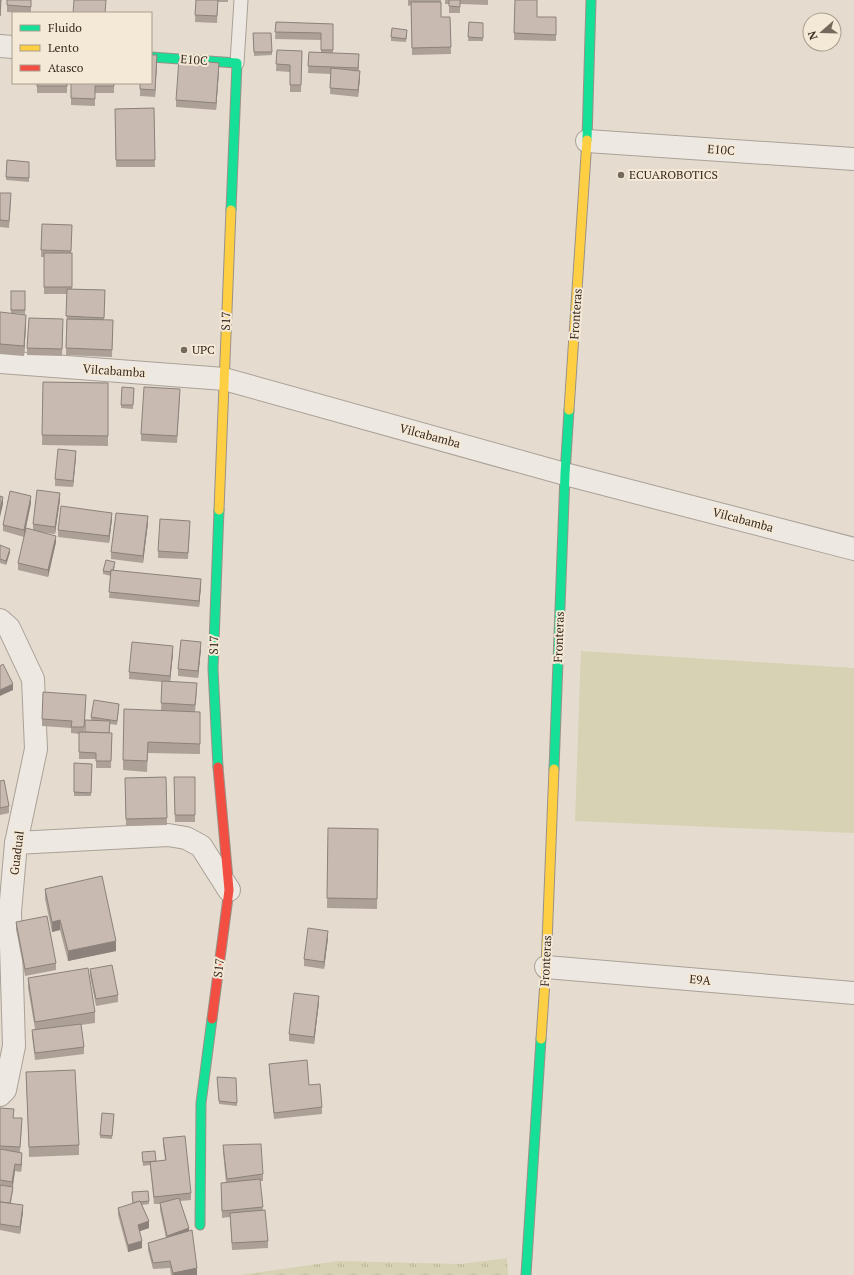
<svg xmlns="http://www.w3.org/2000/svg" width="854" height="1275" font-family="'PT Serif',serif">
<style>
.grass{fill:url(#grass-tufts)}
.garden{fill:#d6d2b3}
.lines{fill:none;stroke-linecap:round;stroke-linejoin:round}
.lane-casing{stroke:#aaa198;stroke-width:15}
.street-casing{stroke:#aaa198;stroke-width:24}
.fast-casing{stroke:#9a9188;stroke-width:11}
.slow-casing{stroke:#9a9188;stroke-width:11}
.jam-casing{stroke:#9a9188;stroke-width:11}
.lane{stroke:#ede8e1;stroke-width:13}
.street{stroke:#ede8e1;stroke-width:22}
.fast{stroke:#16e098;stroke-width:9}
.slow{stroke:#ffcf43;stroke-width:9}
.jam{stroke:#f24e42;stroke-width:9}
.wall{fill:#aca097}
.shaded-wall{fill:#8c827b}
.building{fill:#c8bab0;stroke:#8c827b}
.poi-dot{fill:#75685d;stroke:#f4e9d7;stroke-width:1.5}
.labels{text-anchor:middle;stroke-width:4;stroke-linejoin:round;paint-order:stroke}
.street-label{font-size:12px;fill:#392a20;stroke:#f4e9d7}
.poi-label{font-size:12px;fill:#392a20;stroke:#f4e9d7;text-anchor:start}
</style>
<defs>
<pattern id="grass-tufts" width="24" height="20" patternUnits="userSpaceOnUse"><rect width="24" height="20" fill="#d6d2b3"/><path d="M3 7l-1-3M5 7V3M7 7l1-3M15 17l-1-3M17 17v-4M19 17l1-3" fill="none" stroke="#b8b49a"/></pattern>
</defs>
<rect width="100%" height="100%" fill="#e5dccf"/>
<path class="grass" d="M507,1258L508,1275H240L338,1261L460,1264Z"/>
<path class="garden" d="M581,651L854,668V833L575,821Z"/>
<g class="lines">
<defs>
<path id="lane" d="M237,63L241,0"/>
<g id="street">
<path d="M0,46L13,47"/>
<path d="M587,141L854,159"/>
<path d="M0,362L224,379L565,474L854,549"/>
<path d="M0,620L9,628L33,679L36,749L16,843L10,912L14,1046L5,1090L0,1095"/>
<path d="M16,843L168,835L186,838L201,846L229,890"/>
<path d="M546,967L854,993"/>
</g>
<g id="fast">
<path d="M151,57L237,63L231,210"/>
<path d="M587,140L591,0"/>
<path d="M218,767L213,669L219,510"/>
<path d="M554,769L565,474L569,410"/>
<path d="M200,1225L201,1103L212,1019"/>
<path d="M526,1275L541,1039"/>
</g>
<g id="slow">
<path d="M569,410L587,140"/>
<path d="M219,510L231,210"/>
<path d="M541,1039L546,967L554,769"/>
</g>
<path id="jam" d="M212,1019L229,890L218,767"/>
</defs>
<use href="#lane" class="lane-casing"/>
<use href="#street" class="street-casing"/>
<use href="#fast" class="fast-casing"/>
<use href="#slow" class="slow-casing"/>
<use href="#jam" class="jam-casing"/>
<use href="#lane" class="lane"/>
<use href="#street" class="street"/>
<use href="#fast" class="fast"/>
<use href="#slow" class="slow"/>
<use href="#jam" class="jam"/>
</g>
<g class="wall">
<path d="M7,0H31V13L7,12Z"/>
<path d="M190,0H228V2H218L217,23L195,22L196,0Z"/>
<path d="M408,0H441V17H450L451,54L412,55L411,5L408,6Z"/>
<path d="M445,0H488V5L460,4V13H449V4H445Z"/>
<path d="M515,0L537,17H556V41L514,40Z"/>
<path d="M276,22L333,24V53L359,61V71L360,78L358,97L330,94L331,74L308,73L309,52L321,53V40L275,39Z"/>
<path d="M469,22L483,23V41H468Z"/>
<path d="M253,33H271L272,55L254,56Z"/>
<path d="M407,34L406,42L391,41V37Z"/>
<path d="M277,50L302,51L301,92H290V72L276,71Z"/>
<path d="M157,62L155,97L140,96V89Z"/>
<path d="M219,70L216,110L176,107V100Z"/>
<rect x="37" y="83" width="30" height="10"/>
<path d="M71,83H114V93H95V106L71,105Z"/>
<path d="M154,108L155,167H116L115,109Z"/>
<path d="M7,160L29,162V182L6,180Z"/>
<path d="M0,193L11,200L9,228L0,227Z"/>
<path d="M42,224L72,225L71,253L72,289L105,290L104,320H113L112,357L66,355L67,294H44V257H41Z"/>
<path d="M11,291H25V314L11,313Z"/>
<path d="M0,312L26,325L24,356L0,354Z"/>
<path d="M63,326L62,356L27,355V348Z"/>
<path d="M43,382L108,383V446L42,445Z"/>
<path d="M122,387L134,388L133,409L121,408Z"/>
<path d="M180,396L177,443L141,441V434Z"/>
<path d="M76,457L73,487L55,486V479Z"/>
<path d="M60,500L55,534L40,532L56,542L48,577L18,570V563L33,530V524Z"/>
<path d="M31,503L24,537L3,531V525Z"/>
<path d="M112,519L109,543L58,537V530Z"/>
<path d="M148,523L143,563L111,559V552Z"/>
<path d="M190,528L188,559L158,558V551Z"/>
<path d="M0,545L10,552L6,565L0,563Z"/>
<path d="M115,566L114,570L201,586L199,607L109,598L111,576L103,574V571Z"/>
<path d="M201,649L198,678L178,676V669Z"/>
<path d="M173,653L170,681L197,690L195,712L200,722V754L148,753L147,772L123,770V760L188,712L161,710L162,682L129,679V672Z"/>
<path d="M86,702L84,732H85L91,720V717L119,707L117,725L110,724L109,733H112L111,768H96V759H79V734L71,733V728L42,726V719Z"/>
<path d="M74,763L92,764L91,796H74Z"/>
<path d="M166,777L167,825L126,826L125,778Z"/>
<path d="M174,777H195V822H175Z"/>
<path d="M0,781L9,806V813L0,815Z"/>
<path d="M328,828L378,829L377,909L327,908Z"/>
<path d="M45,889L116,951L68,961L60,930L52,932L45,899Z"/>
<path d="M16,922L56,963V970L25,976L16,929Z"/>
<path d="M328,938L324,969L304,966V959Z"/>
<path d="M90,969L118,995V1002L96,1006L90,976Z"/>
<path d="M28,978L95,1012V1023L81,1025L84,1047V1054L35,1060L32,1036V1030L35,1029L28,988Z"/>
<path d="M319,1002L314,1044L289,1041V1034Z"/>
<path d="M269,1064L309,1085L322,1107V1114L274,1119L269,1071Z"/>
<path d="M26,1072L79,1145V1155L29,1157Z"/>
<path d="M217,1077L237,1103V1106L219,1104Z"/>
<path d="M0,1108L14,1118L22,1125L20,1152L22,1160L21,1172L15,1171L13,1187V1190L11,1203L23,1212L20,1234L0,1230Z"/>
<path d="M114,1117L112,1139L100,1138V1135Z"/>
<path d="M163,1138L191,1193V1200L180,1201L189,1231L197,1275H171L170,1268L153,1269L148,1250V1243L166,1238L160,1210V1204H154L150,1165L143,1166L142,1152L156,1161L165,1160L163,1145Z"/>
<path d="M223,1145L263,1174V1181H260L263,1210L268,1241V1248L232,1250L230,1217L222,1218L221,1190L226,1183L223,1152Z"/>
<path d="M132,1192L149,1201V1204L142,1205L149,1228L139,1231L142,1248L128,1252L118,1215V1208L133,1204Z"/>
</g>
<g class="shaded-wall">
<path d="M157,55V62L155,97V90Z"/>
<path d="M219,63V70L216,110V103Z"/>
<path d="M360,71V78L358,97V90Z"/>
<path d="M26,315V325L24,356V346Z"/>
<path d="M76,451V457L73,487V481Z"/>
<path d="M60,493V500L55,534V527Z"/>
<path d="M31,496V503L24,537V530Z"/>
<path d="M3,497V504L0,517V510Z"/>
<path d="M112,513V519L109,543V536Z"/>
<path d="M148,516V523L143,563V556Z"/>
<path d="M56,536V542L48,577V570Z"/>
<path d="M10,549V552L6,565V561Z"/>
<path d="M201,579V586L199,607V601Z"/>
<path d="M201,642V649L198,678V671Z"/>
<path d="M173,646V653L170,683V676Z"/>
<path d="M13,684V690L0,696V690Z"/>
<path d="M60,920V930L52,932V922Z"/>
<path d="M328,931V938L324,969V962Z"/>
<path d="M116,941V951L68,961V951Z"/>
<path d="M319,996V1002L314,1044V1037Z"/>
<path d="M22,1153V1160L21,1172V1165Z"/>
<path d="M15,1164V1171L12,1189V1182Z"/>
<path d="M23,1205V1212L20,1234V1227Z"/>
<path d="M149,1221V1228L138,1232V1225Z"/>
<path d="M189,1228V1235L167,1243V1236Z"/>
<path d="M142,1241V1248L128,1252V1245Z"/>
<path d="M197,1268V1275H173V1273Z"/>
</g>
<g class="building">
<path d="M0,0H1L0,16Z"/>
<path d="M7,0H31V7L7,5Z"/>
<path d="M74,0H106L105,13H73Z"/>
<path d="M196,0H218L217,16L195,15Z"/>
<path d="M449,0H460V7L449,6Z"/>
<path d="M515,0H537V17H556V35L514,33Z"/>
<path d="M411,2H441V17H450L451,47L412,48Z"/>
<path d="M276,22L333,24V50H321V33L275,32Z"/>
<path d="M469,22L483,23V38L468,37Z"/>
<path d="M392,28L407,30L406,39L391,37Z"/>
<path d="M253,33H271L272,52H254Z"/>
<path d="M277,50L302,51L301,85H290V65L276,64Z"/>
<path d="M309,52L359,54L358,68L308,66Z"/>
<path d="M151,55H157L155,90L140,89V83H151Z"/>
<path d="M179,59L219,63L216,103L176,100Z"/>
<path d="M331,68L360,71L358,90L330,88Z"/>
<rect x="37" y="83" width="30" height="3"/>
<path d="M71,83H114V86H95V99L71,98Z"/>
<path d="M154,108L155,160H116L115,109Z"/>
<path d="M7,160L29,162V178L6,177Z"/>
<path d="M0,193H11L9,221L0,220Z"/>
<path d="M42,224L72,225L71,251L41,250Z"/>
<rect x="44" y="253" width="28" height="34"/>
<path d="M67,289L105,290L104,318L66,316Z"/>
<rect x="11" y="291" width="14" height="19"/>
<path d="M0,312L26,315L24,346L0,344Z"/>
<path d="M29,318L63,319L62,349L27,348Z"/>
<path d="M67,319L113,320L112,350L66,348Z"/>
<path d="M43,382L108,383V436L42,435Z"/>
<path d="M122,387L134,388L133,405H121Z"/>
<path d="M144,387L180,389L177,436L141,434Z"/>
<path d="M58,449L76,451L73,481L55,479Z"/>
<path d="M37,490L60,493L55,527L33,524Z"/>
<path d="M10,491L31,496L24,530L3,525Z"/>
<path d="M0,496L3,497L0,510Z"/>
<path d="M61,506L112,513L109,536L58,530Z"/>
<path d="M116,513L148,516L143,556L111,552Z"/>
<path d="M160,519L190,521L188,553L158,551Z"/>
<path d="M26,528L56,536L48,570L18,563Z"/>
<path d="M0,545L10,549L6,561L0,559Z"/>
<path d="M106,560L115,562L113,570H111V572L103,571Z"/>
<path d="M111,570L201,579L199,601L109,592Z"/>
<path d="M181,640L201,642L198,671L178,669Z"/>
<path d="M132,642L173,646L170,676L129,672Z"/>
<path d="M3,664L13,684L0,690V666Z"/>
<path d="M162,681L197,683L195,705L161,703Z"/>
<path d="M43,692L86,695L84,727H71L72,721L42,719Z"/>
<path d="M94,700L119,704L117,721L91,717Z"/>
<path d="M124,709L200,712V744L148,742L147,761L123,760Z"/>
<path d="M85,720L110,721L109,733L85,732Z"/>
<path d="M79,732L112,733L111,761H96V753L79,752Z"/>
<path d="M74,763L92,764L91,793L74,792Z"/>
<path d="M166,777L167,818L126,819L125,778Z"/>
<path d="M174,777H195V815H175Z"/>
<path d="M4,780L9,806L0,808V781Z"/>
<path d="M328,828L378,829L377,899L327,898Z"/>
<path d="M102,876L116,941L68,951L60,920L52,922L45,889Z"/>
<path d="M47,916L56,963L25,969L16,922Z"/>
<path d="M308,928L328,931L324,962L304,959Z"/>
<path d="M112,965L118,995L96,999L90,969Z"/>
<path d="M88,968L95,1012L35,1022L28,978Z"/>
<path d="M294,993L319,996L314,1037L289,1034Z"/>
<path d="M81,1024L84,1047L35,1053L32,1030Z"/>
<path d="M307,1060L309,1085L320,1084L322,1107L274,1113L269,1064Z"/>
<path d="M75,1070L79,1145L29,1147L26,1072Z"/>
<path d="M217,1077L236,1078L237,1103L219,1101Z"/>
<path d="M0,1108L14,1109L13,1118H22L20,1147L0,1146Z"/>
<path d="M102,1113L114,1114L112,1136L100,1135Z"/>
<path d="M185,1136L191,1193L154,1197L150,1162L166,1160L163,1138Z"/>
<path d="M261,1144L263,1174L227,1179L223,1145Z"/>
<path d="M0,1149L22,1153L21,1165L15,1164L12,1182L0,1180Z"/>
<path d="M155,1151L156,1161L143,1162L142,1152Z"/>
<path d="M260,1179L263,1207L222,1211L221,1183Z"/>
<path d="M0,1185L13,1187L10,1203L0,1202Z"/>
<path d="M148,1191L149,1201L141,1202L140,1201L133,1203L132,1192Z"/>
<path d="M179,1198L189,1228L167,1236L160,1203Z"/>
<path d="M140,1201L149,1221L138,1225L142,1241L128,1245L118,1208Z"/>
<path d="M0,1202L23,1205L20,1227L0,1224Z"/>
<path d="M265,1210L268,1241L232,1243L230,1213Z"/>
<path d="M192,1230L197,1268L173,1273L170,1261L153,1263L148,1243Z"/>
</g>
<g class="poi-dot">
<circle cx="621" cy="175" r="4"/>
<circle cx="184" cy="350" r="4"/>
</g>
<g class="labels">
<g class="street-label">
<text transform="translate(194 60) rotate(4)" y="4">E10C</text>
<text transform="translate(721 150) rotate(4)" y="4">E10C</text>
<text transform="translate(576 314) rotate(-86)" y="4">Fronteras</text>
<text transform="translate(226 321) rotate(-88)" y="4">S17</text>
<text transform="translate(114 371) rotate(4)" y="4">Vilcabamba</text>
<text transform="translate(430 436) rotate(15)" y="4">Vilcabamba</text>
<text transform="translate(743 520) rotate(15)" y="4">Vilcabamba</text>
<text transform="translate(559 637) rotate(-88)" y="4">Fronteras</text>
<text transform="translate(214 645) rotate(-88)" y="4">S17</text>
<text transform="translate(17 853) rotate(-83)" y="4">Guadual</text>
<text transform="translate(546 961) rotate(-87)" y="4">Fronteras</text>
<text transform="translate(219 968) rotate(-83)" y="4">S17</text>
<text transform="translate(700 980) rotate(5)" y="4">E9A</text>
</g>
<g class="poi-label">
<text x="629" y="179">ECUAROBOTICS</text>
<text x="192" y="354">UPC</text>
</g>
</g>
<rect x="12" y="12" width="140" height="72" fill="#f4e9d7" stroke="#a99d8e"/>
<rect x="20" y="25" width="20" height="6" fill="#16e098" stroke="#a99d8e"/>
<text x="48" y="32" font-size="12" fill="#392a20">Fluido</text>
<rect x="20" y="45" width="20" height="6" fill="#ffcf43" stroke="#a99d8e"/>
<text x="48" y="52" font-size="12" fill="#392a20">Lento</text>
<rect x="20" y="65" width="20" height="6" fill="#f24e42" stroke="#a99d8e"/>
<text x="48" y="72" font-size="12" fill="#392a20">Atasco</text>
<g transform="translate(822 32) rotate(250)"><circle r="19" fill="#f4e9d7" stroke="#a99d8e"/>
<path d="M0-3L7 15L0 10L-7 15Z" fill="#75685d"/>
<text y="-6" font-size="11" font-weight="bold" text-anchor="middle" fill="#392a20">N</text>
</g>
</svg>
